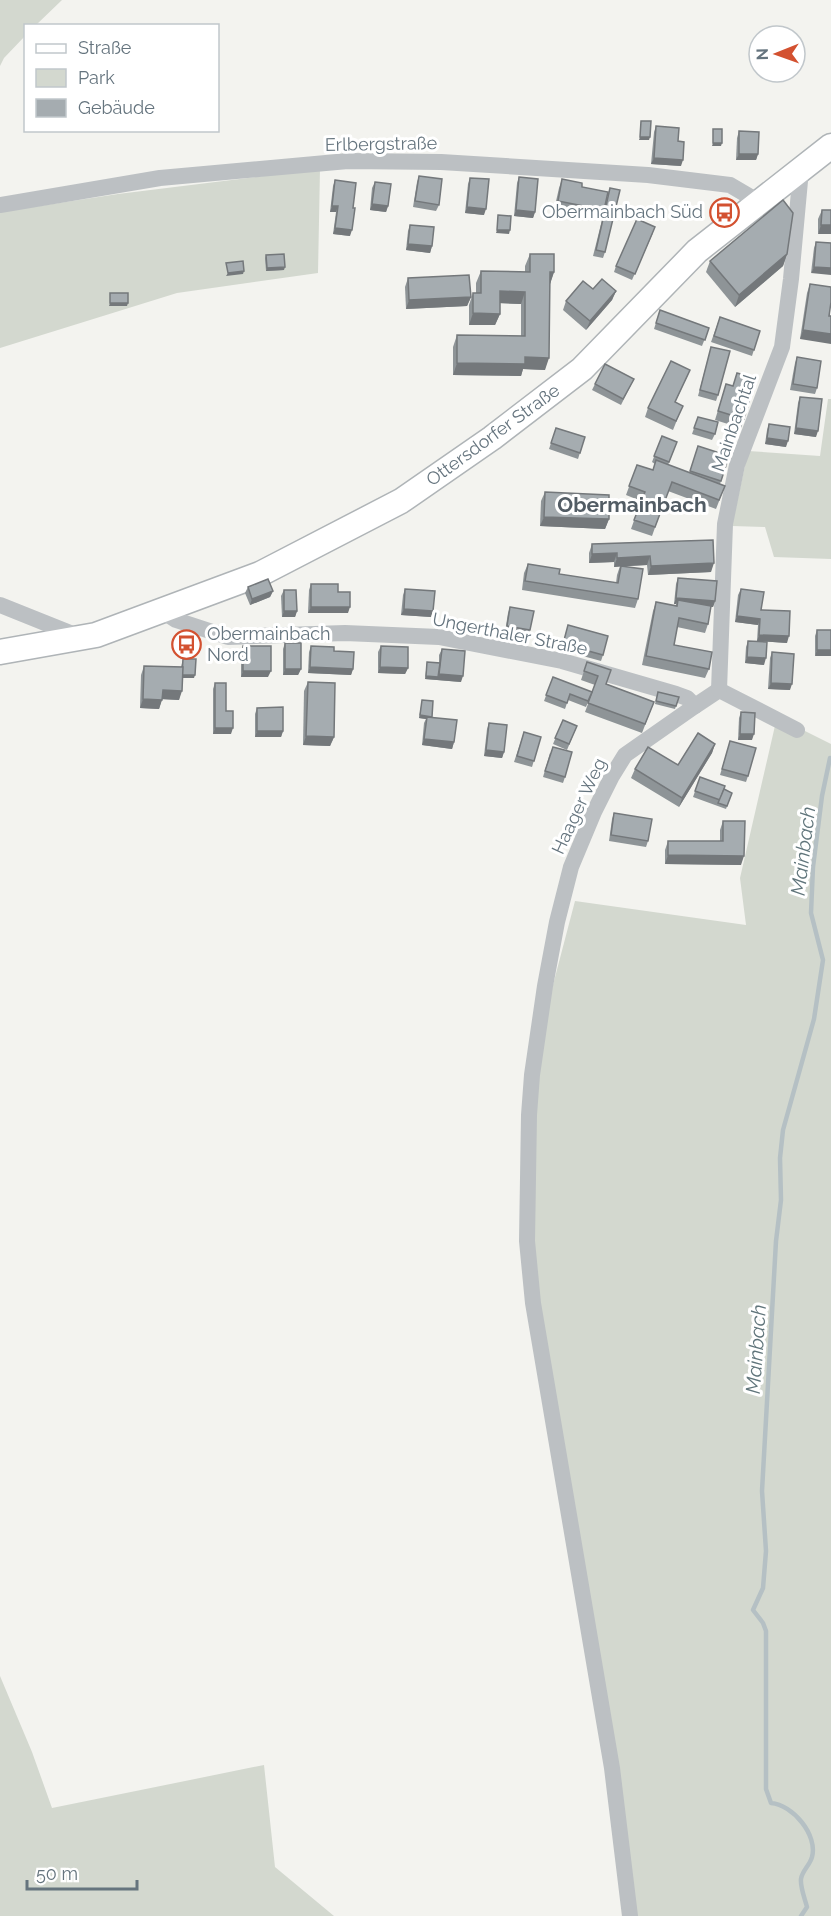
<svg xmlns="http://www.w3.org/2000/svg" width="831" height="1916" font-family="Raleway,sans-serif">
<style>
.green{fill:#d3d8cf}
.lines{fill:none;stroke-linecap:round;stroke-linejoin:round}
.stream{stroke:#b5c0c4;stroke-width:4.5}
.secondary-casing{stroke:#afb4b7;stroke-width:27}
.street{stroke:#bcc0c3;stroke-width:16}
.secondary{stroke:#fff;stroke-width:24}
.wall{fill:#8e9497}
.shaded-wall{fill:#74787b}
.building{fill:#a5acb0;stroke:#74787b;stroke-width:1.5}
.labels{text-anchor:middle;stroke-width:6;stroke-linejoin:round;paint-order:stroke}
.street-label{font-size:18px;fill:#65747e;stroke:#fff}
.poi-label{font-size:18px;fill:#65747e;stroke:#fff;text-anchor:end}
.water-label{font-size:20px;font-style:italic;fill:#60757b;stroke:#fff}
.quarter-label{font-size:21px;font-weight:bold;fill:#525c64;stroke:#fff}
</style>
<rect width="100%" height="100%" fill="#f3f3ef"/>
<g class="green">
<path d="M0,0H62L36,25L26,26L25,36L4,58L0,66Z"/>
<path d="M320,169L318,273L177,293L0,348V212L118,194Z"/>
<path d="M828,399H831V559L774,557L765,527L732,526L748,451L820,456Z"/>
<path d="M777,717L831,744V1916H627L528,1262L533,1061L575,901L746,925L740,878Z"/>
<path d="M0,1676L32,1752L52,1808L264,1765L275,1867L334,1916H0Z"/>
</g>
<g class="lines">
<path class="stream" d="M801,1916L807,1907C805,1899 800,1887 801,1879C802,1871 810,1865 812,1857C818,1835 793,1805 771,1803L766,1789V1631L763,1623L753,1610L763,1588L766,1551L762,1491L776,1241L781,1200L780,1158L783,1130L814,1019L823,960L811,913L813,867L822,796L830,758"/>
<defs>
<path id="secondary" d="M0,652L96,635L260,574L401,501L492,438L582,369L697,251L831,146"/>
</defs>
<use href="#secondary" class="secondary-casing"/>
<g class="street">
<path d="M0,205L160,178L348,161L441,162L648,175L730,185L759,202"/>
<path d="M0,605L80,637"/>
<path d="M162,611L176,620L228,637L345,633L439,637L562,661L676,694L687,698L695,706L719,690L797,730"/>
<path d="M719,690L725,524L737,465L782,347L791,279L801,170"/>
<path d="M630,1916L612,1768L533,1303L527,1241L529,1115L532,1075L545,986L557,922L571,867L594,812L612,776L625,755L695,706"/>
</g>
<use href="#secondary" class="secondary"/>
</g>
<g class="wall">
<path d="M656,126L678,141L681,166L651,164L654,132Z"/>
<path d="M739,131L758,154L756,160H736L737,138Z"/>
<path d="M419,176L439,205L436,211L413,207L417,182Z"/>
<path d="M519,177L535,212L533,218L514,216L517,183Z"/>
<path d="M470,178L484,215L465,213L468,184Z"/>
<path d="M562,179L582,187L604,210L601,219L554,210L559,188Z"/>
<path d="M335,180L350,236L333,234L336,212H330L333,186Z"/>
<path d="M375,182L388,206L386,212L370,210L372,188Z"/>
<path d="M610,188L605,252L603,258L593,256Z"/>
<path d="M822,210H831L818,234V219Z"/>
<path d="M410,225L432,246L430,253L406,250L408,231Z"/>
<path d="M653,233L632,280L614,272L616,266Z"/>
<path d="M816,242L831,243L811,273L814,248Z"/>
<path d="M530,254L554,272L550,284L545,370L523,369L521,376L453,375V347L457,335L521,336V304L500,303V314L495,325H469V305L473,293H476V283L481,271L525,272V266Z"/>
<path d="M787,254L783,266L735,307L706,272L710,261Z"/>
<path d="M266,255L284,270L266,271L265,258Z"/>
<path d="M408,278L471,297L467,306L406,309L405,287Z"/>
<path d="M810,284L829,316L800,339L807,293Z"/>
<path d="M593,289L616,291L612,300L586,330L563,310L566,301Z"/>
<path d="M660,310L709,328L702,346L654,329Z"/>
<path d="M720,317L760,331L752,356L711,342Z"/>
<path d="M711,347L718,395L716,401L698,396Z"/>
<path d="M797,357L817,388L815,394L790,390L795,363Z"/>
<path d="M690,370L675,403L679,415L673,430L645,417L648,408Z"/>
<path d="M737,373L744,419L741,428L715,420L726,384L733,386Z"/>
<path d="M634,379L621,405L592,390L595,384Z"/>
<path d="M800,397L816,437L794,434L798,403Z"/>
<path d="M698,417L715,434L712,440L692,434Z"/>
<path d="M769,424L786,447L765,444L767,430Z"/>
<path d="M556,428L585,437L578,459L549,449Z"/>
<path d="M662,436L677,442L668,465L690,473L698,446L729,456L720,484L725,486L716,509L668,491L652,536L631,529L641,501L626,495L637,465L653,470L655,464L652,462Z"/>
<path d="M545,492L609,519L605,529L540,526L541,501Z"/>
<path d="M713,540L711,572L648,575L647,565L623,566L638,599L635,608L522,590L524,573L528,564L559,574L616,583L617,575L620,566L614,567V562L589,563V553L592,544Z"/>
<path d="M678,578L715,601L713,607H711L708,624L705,633L677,627L674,645L709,669L705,678L642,665L653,611L656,602L676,606V604H674L676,584Z"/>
<path d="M311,584L338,592L348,613H308L309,590Z"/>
<path d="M248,587L273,591L270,597L250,605L245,593Z"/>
<path d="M405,589L431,617L401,615L403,595Z"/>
<path d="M741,589L761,610L787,643L757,641L758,625L735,622L738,595Z"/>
<path d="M284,590L297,611L295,617H282L281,596Z"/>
<path d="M510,607L530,630L528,636L505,632L508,613Z"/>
<path d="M568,625L603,655L601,661L561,650Z"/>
<path d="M817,630H831L815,656V636Z"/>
<path d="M748,641L764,665L745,663L746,647Z"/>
<path d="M285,643L301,669L298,675H283V649Z"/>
<path d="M243,646L268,677H241V652Z"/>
<path d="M311,646L334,651L353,669L351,675L308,673L309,652Z"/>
<path d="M381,646L408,668L405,674L378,673V652Z"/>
<path d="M442,649L461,682L425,679L427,662L439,663V655Z"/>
<path d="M772,652L790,690L768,689L770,658Z"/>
<path d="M183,659L194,678H182L179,700L162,699L159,709L140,708L141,675L144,666L181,667Z"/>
<path d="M587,662L606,684L654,702L642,733L585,712L595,685L581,680Z"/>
<path d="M553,677L592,692L586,707L568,700L565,709L544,701Z"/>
<path d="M308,682L334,737L330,746L303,745L304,691Z"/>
<path d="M215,683L226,711L231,734H213V689Z"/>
<path d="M658,692L679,697L675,709L655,704Z"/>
<path d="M422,700L431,717L454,742L452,749L422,745L424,723L426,719L419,718Z"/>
<path d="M257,708L283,731L281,737H255V714Z"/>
<path d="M741,712L752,740H738L739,718Z"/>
<path d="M563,720L577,726L567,750L553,744Z"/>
<path d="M489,723L504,752L502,758L484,756L487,729Z"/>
<path d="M524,732L541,737L532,767L514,762Z"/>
<path d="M730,741L748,776L746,782L720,775Z"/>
<path d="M715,744L712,753L679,807L631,778L635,769L678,765Z"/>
<path d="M550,753L565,777L563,783L543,777Z"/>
<path d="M700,777L722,793H732L726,809L693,797Z"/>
<path d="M614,813L648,841L646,847L609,841L612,819Z"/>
<path d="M723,821L741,865L665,864V850L668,841H720V830Z"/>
</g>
<g class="shaded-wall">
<path d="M640,137H650L649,140H639Z"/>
<path d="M713,143H722L721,146H712Z"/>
<path d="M739,154H758L756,160H736Z"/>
<path d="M654,158L683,160L681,166L651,164Z"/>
<path d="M372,204L388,206L386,212L370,210Z"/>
<path d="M332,206H338L336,212H330Z"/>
<path d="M467,207L486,209L484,215L465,213Z"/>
<path d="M516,210L535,212L533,218L514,216Z"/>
<path d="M821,225H831V234H818Z"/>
<path d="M335,228L352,230L350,236L333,234Z"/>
<path d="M497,230H510L509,234L496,233Z"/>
<path d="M408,244L432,246L430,253L406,250Z"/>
<path d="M787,254L783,266L735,307L739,295Z"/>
<path d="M285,267L284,270L266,271L267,268Z"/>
<path d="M814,267L831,268V275L811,273Z"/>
<path d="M244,271L243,274L226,276L228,273Z"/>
<path d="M550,272H554L550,284Z"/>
<path d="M500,291L525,292L521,304L496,303Z"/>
<path d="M616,291L612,300L586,330L590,321Z"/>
<path d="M471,297L467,306L406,309L409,300Z"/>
<path d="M110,303H128L127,306H109Z"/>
<path d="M473,313L500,314L495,325H469Z"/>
<path d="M803,330L831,334V344L800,339Z"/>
<path d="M525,357L549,358L545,370L523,369L521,376L453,375L457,363Z"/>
<path d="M796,428L818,431L816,437L794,434Z"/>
<path d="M767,438L788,441L786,447L765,444Z"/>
<path d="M544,517L609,519L605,529L540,526Z"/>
<path d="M617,553L614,562L589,563L592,554Z"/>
<path d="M650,556L647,565L614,567L617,558Z"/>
<path d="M714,563L711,572L648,575L651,566Z"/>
<path d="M273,591L270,597L250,605L252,599Z"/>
<path d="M676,598L715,601L713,607L677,604L678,600L676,604H674Z"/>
<path d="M311,607H350L348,613H308Z"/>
<path d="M404,609L433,611L431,617L401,615Z"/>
<path d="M284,611H297L295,617H282Z"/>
<path d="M737,616L760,619L758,625L735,622Z"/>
<path d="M759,635L789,636L787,643L757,641Z"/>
<path d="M817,650H831V656H815Z"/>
<path d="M747,657L766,658L764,665L745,663Z"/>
<path d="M310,667L353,669L351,675L308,673Z"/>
<path d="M380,667L408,668L405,674L378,673Z"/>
<path d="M285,669H301L298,675H283Z"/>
<path d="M243,671H271L268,677H241Z"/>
<path d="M439,674L463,676L461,682L425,679L426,676L438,677Z"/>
<path d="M182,675H195L194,678H181Z"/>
<path d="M771,683L792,684L790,690L768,689Z"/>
<path d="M163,690L182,691L179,700L160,699Z"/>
<path d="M143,699L162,700L159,709L140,708Z"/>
<path d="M420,715L432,717H427L426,719L419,718Z"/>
<path d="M215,728H233L231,734H213Z"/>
<path d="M257,731H283L281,737H255Z"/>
<path d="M740,734H754L752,740H738Z"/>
<path d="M306,736L334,737L330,746L303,745Z"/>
<path d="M424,739L454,742L452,749L422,745Z"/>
<path d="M715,744L712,753L679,807L682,798Z"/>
<path d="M486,750L504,752L502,758L484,756Z"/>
<path d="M668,855L744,856L741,865L665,864Z"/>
</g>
<g class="building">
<path d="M641,121H651L650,137H640Z"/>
<path d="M656,126L679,128L678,141L684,142L683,160L654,158Z"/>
<rect x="713" y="129" width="9" height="14"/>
<path d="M739,131L759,132L758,154H739Z"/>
<path d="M419,176L442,179L439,205L415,201Z"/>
<path d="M519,177L538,179L535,212L516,210Z"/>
<path d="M470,178L489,179L486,209L467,207Z"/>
<path d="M562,179L582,183V187L608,192L604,210L558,201Z"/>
<path d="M335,180L356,183L353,208H355L352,230L335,228L338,206H332Z"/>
<path d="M375,182L391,184L388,206L372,204Z"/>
<path d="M610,188L620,190L605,252L596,250Z"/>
<path d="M783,200L793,213L787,254L739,295L710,261Z"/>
<path d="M822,210H831V225H821Z"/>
<path d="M498,215L511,216L510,230H497Z"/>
<path d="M637,219L655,227L635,274L616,266Z"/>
<path d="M410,225L434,227L432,246L408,244Z"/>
<path d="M816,242L831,243V268L814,267Z"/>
<path d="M284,254L285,267L267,268L266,255Z"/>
<path d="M530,254H554V272H550L549,358L525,357V364L457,363V335L525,336V292L500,291V314L473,313V293H481V271L530,272Z"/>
<path d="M243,261L244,271L228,273L226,263Z"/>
<path d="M469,275L471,297L409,300L408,278Z"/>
<path d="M602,279L616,291L590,321L566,301L583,281L593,289Z"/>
<path d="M810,284L831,287V302L829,316H831V334L803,330Z"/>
<rect x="110" y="293" width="18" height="10"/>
<path d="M660,310L709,328L705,340L656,323Z"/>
<path d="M720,317L760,331L754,350L714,336Z"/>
<path d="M711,347L730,351L718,395L700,390Z"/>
<path d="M797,357L821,361L817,388L793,384Z"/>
<path d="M671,361L690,370L675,402L683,406L676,421L648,408Z"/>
<path d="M605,364L634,379L623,399L595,384Z"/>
<path d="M737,373L756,378L744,419L718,411L726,384L733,386Z"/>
<path d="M800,397L822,399L818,431L796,428Z"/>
<path d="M698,417L718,422L715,434L694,428Z"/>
<path d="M769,424L790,427L788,441L767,438Z"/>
<path d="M556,428L585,437L580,453L551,443Z"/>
<path d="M662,436L677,442L669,462L654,456Z"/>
<path d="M698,446L729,456L721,481L690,471Z"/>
<path d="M656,460L725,486L719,500L672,482L655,527L634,520L645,492L629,486L637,465L653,470Z"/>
<path d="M545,492L609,495V519L544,517Z"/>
<path d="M713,540L714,563L651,566L650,556L617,558V553L592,554V544Z"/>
<path d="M528,564L560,569L559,574L618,583L621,566L643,569L638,599L525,581Z"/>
<path d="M678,578L717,581L715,601L676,598Z"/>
<path d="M268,579L273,591L252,599L248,587Z"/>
<path d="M311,584H338V592H350V607H311Z"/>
<path d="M405,589L435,591L433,611L404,609Z"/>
<path d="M741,589L764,592L761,610L790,611L789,636L759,635L760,619L737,616Z"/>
<path d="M284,590H296L297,611H284Z"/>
<path d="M678,600L711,606L708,624L679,618L674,645L712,652L709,669L646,656L656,602L677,606Z"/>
<path d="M510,607L534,611L530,630L507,626Z"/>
<path d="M568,625L608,636L603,655L563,644Z"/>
<rect x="817" y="630" width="14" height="20"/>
<path d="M748,641L767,642L766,658L747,657Z"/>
<rect x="285" y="643" width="16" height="26"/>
<rect x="243" y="646" width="28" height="25"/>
<path d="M311,646L334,647V651L354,652L353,669L310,667Z"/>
<path d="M381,646L408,647V668L380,667Z"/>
<path d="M442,649L465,651L463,676L439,674Z"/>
<path d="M772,652L794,654L792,684L771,683Z"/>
<path d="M183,659H196L195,675H182Z"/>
<path d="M427,662L440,663L438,677L426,676Z"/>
<path d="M587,662L611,670L606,684L654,702L645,724L588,703L598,676L584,671Z"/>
<path d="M144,666L183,667L182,691L163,690L162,700L143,699Z"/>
<path d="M553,677L592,692L588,701L570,694L567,703L546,695Z"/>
<path d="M308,682L335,683L334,737L306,736Z"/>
<path d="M215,683H226V711H233V728H215Z"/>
<path d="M658,692L679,697L676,706L656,701Z"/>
<path d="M422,700L433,701L432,717L420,715Z"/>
<path d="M283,707V731H257V708Z"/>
<path d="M741,712L755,713L754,734H740Z"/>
<path d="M427,717L457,720L454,742L424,739Z"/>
<path d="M563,720L577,726L569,744L555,738Z"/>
<path d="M489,723L507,725L504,752L486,750Z"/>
<path d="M524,732L541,737L534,761L517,756Z"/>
<path d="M698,733L715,744L682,798L635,769L648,747L678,765Z"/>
<path d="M730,741L756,748L748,776L722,769Z"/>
<path d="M553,747L572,752L565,777L545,771Z"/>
<path d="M700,777L725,786L720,800L695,791Z"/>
<path d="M724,789L732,793L727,806L718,803Z"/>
<path d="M614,813L652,819L648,841L611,835Z"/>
<path d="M723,821H745L744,856L668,855V841H723Z"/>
</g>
<defs>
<symbol id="bus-ring" viewBox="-11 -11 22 22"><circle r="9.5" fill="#fff" stroke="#d35130" stroke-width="1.5"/><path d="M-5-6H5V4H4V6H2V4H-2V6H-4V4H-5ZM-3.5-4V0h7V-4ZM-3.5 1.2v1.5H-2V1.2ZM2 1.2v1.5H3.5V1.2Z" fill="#d35130"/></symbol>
</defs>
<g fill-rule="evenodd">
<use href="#bus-ring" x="708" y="196" width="33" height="33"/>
<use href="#bus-ring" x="170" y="628" width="33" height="33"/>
</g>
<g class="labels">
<g class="street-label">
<text transform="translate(381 144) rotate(-1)" y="6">Erlbergstraße</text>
<text transform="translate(734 423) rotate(-71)" y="6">Mainbachtal</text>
<text transform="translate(493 435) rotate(-36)" y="6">Ottersdorfer Straße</text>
<text transform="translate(510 634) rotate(11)" y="6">Ungerthaler Straße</text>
<text transform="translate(579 806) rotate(-65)" y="6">Haager Weg</text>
</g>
<g class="poi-label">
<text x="703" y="218">Obermainbach Süd</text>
<text x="207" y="640" text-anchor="start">Obermainbach<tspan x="207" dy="21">Nord</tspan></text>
</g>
<g class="water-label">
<text transform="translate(803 851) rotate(-83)" y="7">Mainbach</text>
<text transform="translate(756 1349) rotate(-86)" y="7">Mainbach</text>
</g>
<g class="quarter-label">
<text x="632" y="512">Obermainbach</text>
</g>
</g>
<rect x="24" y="24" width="195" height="108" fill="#ffffff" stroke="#c1c7cb" stroke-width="1.5"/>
<rect x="36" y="44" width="30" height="9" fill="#ffffff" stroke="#c1c7cb" stroke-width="1.5"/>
<text x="78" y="54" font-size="18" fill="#65747e">Straße</text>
<rect x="36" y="69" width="30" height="18" fill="#d3d8cf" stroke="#c1c7cb" stroke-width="1.5"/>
<text x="78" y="84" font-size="18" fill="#65747e">Park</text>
<rect x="36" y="99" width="30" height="18" fill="#a5acb0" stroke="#c1c7cb" stroke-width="1.5"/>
<text x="78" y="114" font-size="18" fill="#65747e">Gebäude</text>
<g transform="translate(777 54) rotate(269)"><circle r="28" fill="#ffffff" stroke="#c1c7cb" stroke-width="1.5"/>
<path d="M0-4.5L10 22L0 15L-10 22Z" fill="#d35130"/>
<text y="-9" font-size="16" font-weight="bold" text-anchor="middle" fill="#65747e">N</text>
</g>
<path d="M27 1880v9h110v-9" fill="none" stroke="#65747e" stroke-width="3"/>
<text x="36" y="1880" font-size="18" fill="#65747e" stroke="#ffffff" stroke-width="4.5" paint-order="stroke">50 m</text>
</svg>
